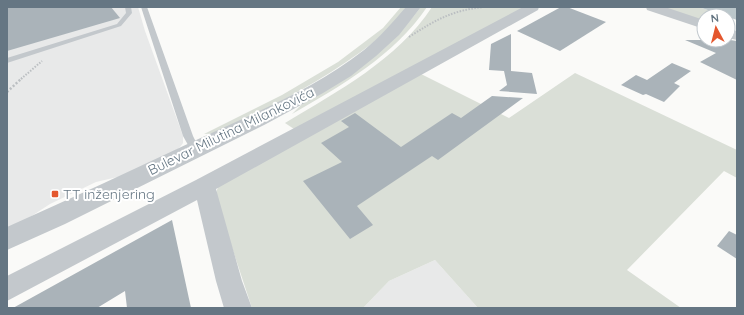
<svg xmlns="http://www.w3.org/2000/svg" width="744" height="315" font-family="Quicksand,sans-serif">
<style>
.built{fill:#e8e9e9}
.green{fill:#dadfd7}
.water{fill:#bbc7cb}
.building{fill:#aab3b9}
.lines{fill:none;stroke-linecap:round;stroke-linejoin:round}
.path-far1{stroke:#bbbfc2;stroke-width:2;stroke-dasharray:1.5 1.5;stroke-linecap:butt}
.path{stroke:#bbbfc2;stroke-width:2.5;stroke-dasharray:2 2;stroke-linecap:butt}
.service{fill:#c3c8cc;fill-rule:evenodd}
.minor{fill:#c3c8cc;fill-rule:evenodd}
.tertiary{fill:#c3c8cc;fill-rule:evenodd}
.poi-dot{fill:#e4572e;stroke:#fff;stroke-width:1.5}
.labels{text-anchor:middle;stroke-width:4;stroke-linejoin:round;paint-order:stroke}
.street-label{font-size:14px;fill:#657683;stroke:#fff}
.poi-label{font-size:14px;fill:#657683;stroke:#fff;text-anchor:start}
</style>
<rect width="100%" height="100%" fill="#fafaf8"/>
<g class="built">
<path d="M7,7H138L145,31L183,136V143L180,147L175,151L122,176L96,182L50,204L24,221L7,229Z"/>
<path d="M435,260L478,308H363L389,281Z"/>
</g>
<g class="green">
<path d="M401,7H408C397,18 386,32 374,42C334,73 289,98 244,120C231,126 218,134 204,134L282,95L338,62L383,28Z"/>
<path d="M421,7H427C395,55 341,86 292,114C331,74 387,53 421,7Z"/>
<path d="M432,7H526L297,131L285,123C338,91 397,60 432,7Z"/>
<path d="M660,7H699L725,16H704V22Z"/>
<path d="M575,73L737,150V178L724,171L627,270L681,308H478L435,260L389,281L363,308H252L215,196L219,184L421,74L509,118Z"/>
</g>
<path class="water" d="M699,7H737V20Z"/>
<g class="building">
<path d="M7,7H111L120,18L7,51Z"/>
<path d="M561,7H567L606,22L560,51L517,31Z"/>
<path d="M511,34V71L532,73L537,94L499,91L507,85L504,71L489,70L491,44Z"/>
<path d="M685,40H730L737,41V80L700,62L716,53Z"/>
<path d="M672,63L691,71L674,83L680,86L664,102L646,94L643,95L621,85L636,75L647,80Z"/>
<path d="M492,96L523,98L438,160L432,156L357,206L373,225L350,239L303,181L342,162L321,143L349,127L341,121L355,113L401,147L452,113L461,118Z"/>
<path d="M172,220L191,308H127L125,291L97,308H13Z"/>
<path d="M729,231L737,235V259L717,246Z"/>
</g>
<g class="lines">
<g class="path-far1">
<path d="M409,37C435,20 453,10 484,7"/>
<path d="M21,79L42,61"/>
</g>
<path class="path" d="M7,92L22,78"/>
<g class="service">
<path d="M125,7H131L132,13L121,26L7,63V58L117,24L126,13Z"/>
<path d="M141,7H147L193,136L200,150L198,152H192L183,136Z"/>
</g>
<g class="minor">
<path d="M523,7H539L538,10L216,189L242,281L252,308H224L216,281L197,200L7,301V276L196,180Z"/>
<path d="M646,7H665L704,20V29L647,10Z"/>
<path d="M728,29L737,31V40L728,38Z"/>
</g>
<path class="tertiary" d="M406,7H421L399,35L376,56L351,76L323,93L266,124L65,224L7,250V227C70,199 132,170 194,141C252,114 313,90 364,50C380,37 393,22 406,7Z"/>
</g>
<rect class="poi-dot" x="51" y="190" width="8" height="8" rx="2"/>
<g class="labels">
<g class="street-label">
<text transform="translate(231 131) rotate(-26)" y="5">Bulevar Milutina Milankovića</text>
</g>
<g class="poi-label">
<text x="63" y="199">TT inženjering</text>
</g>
</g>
<rect width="744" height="315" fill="none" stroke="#657683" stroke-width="16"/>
<g transform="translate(716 28) rotate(353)"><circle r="19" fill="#ffffff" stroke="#c1c8cd"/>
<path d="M0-3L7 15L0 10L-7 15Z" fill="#e4572e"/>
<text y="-6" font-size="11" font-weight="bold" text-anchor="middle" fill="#657683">N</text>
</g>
</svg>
